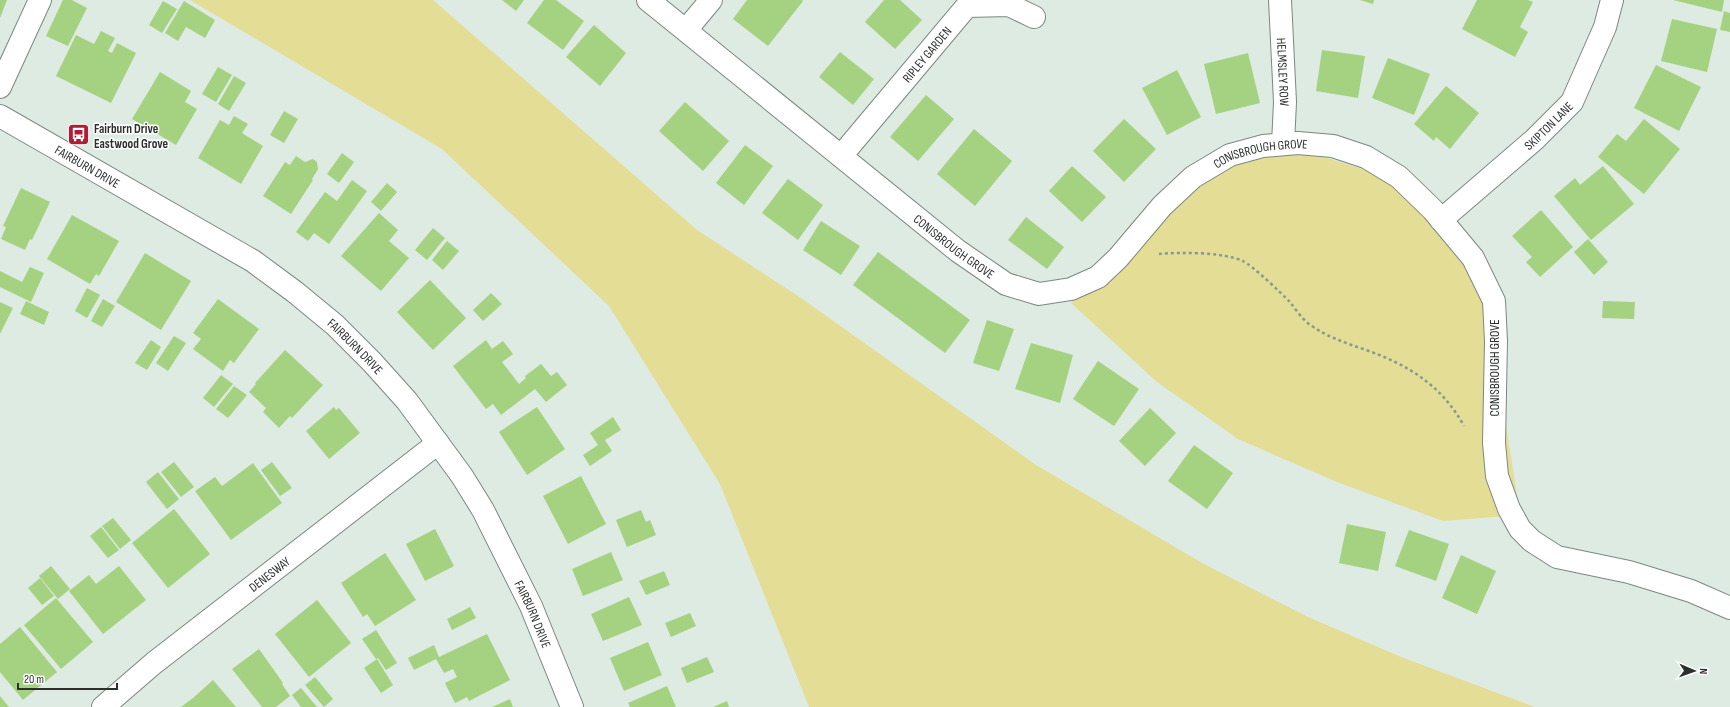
<svg xmlns="http://www.w3.org/2000/svg" width="1730" height="707" font-family="'Sofia Sans Condensed',sans-serif">
<style>
.green{fill:#e3dd95}
.building{fill:#a4d281}
.lines{fill:none;stroke-linecap:round;stroke-linejoin:round}
.minor-casing{stroke:#7b8881;stroke-width:24}
.path{stroke:#8d9791;stroke-width:2.5;stroke-dasharray:3 3;stroke-linecap:butt}
.minor{stroke:#fff;stroke-width:22}
.labels{text-anchor:middle;stroke-width:3;stroke-linejoin:round;paint-order:stroke}
.street-label{font-size:13px;fill:#2b302d;stroke:#fff}
.poi-label{font-size:13px;font-weight:bold;fill:#2b302d;stroke:#fff;text-anchor:start}
</style>
<rect width="100%" height="100%" fill="#ddebe3"/>
<g class="green">
<path d="M190,0H433L697,230L801,298L1036,465L1202,563L1308,617L1401,657L1535,707H809L720,484L609,306L442,149Z"/>
<path d="M1298,149L1382,175L1460,227L1503,325L1506,425L1520,515L1443,521L1337,482L1238,439L1157,382L1071,303L1131,223L1213,151Z"/>
</g>
<g class="building">
<path d="M0,0H7L0,18Z"/>
<path d="M63,0H72L87,8L68,46L46,36Z"/>
<path d="M502,0H524L516,11Z"/>
<path d="M544,0H556L584,21L563,50L527,23Z"/>
<path d="M747,0H802L803,1L768,46L733,19Z"/>
<path d="M884,0H900L922,20L895,49L865,22Z"/>
<path d="M1360,0H1374L1373,4Z"/>
<path d="M1477,0H1528L1533,2L1520,27L1528,32L1515,57L1462,29Z"/>
<path d="M1673,0H1724L1722,12Z"/>
<path d="M163,1L177,9L162,33L149,25Z"/>
<path d="M184,1L215,20L205,38L186,27L178,41L165,33Z"/>
<path d="M1724,11L1730,13V32L1720,30Z"/>
<path d="M1672,19L1717,29L1707,72L1661,61Z"/>
<path d="M594,25L626,53L600,86L566,57Z"/>
<path d="M101,31L115,38L108,51L112,53L117,43L136,53L111,103L56,76L76,35L94,44Z"/>
<path d="M1322,50L1365,56L1358,98L1316,91Z"/>
<path d="M840,52L874,79L853,105L819,77Z"/>
<path d="M1248,53L1260,103L1216,114L1204,64Z"/>
<path d="M1388,58L1430,74L1414,115L1372,98Z"/>
<path d="M1656,65L1701,87L1679,131L1634,108Z"/>
<path d="M218,67L232,75L216,102L202,94Z"/>
<path d="M1177,70L1201,117L1167,135L1142,88Z"/>
<path d="M160,72L191,91L185,102L197,109L176,145L132,119Z"/>
<path d="M234,76L246,83L229,111L218,104Z"/>
<path d="M1446,86L1479,113L1450,149L1436,137L1434,141L1414,124Z"/>
<path d="M926,95L954,119L918,161L890,137Z"/>
<path d="M685,102L729,141L703,171L659,131Z"/>
<path d="M284,111L298,119L284,143L270,135Z"/>
<path d="M234,116L248,124L242,133L263,146L241,184L198,158L220,120L229,125Z"/>
<path d="M1124,119L1156,149L1124,182L1093,151Z"/>
<path d="M1644,119L1680,149L1644,194L1598,157L1617,134L1626,141Z"/>
<path d="M974,129L1012,161L975,206L937,174Z"/>
<path d="M745,145L773,166L744,205L716,183Z"/>
<path d="M342,153L354,162L339,183L327,174Z"/>
<path d="M296,156L305,162L313,159L317,162L318,169L312,179L313,180L291,214L263,196L285,162L290,165Z"/>
<path d="M1072,166L1106,197L1082,222L1049,191Z"/>
<path d="M1603,166L1634,204L1591,240L1554,196L1575,178L1580,185Z"/>
<path d="M788,179L823,205L798,240L762,213Z"/>
<path d="M352,180L367,191L329,244L314,233L308,241L296,232L325,192L337,201Z"/>
<path d="M387,183L397,192L381,211L371,202Z"/>
<path d="M21,188L50,202L32,240L30,239L25,250L1,239L6,227L3,226Z"/>
<path d="M1541,210L1573,247L1540,277L1526,262L1532,257L1512,236Z"/>
<path d="M379,213L398,230L389,241L409,258L381,291L341,256Z"/>
<path d="M72,215L119,241L99,276L96,274L90,284L47,259Z"/>
<path d="M1026,217L1064,247L1047,269L1008,240Z"/>
<path d="M821,221L860,246L841,275L803,250Z"/>
<path d="M433,228L445,238L427,260L415,250Z"/>
<path d="M1588,239L1608,262L1594,275L1574,252Z"/>
<path d="M447,241L459,251L443,270L432,260Z"/>
<path d="M878,252L970,320L945,353L853,285Z"/>
<path d="M145,253L191,281L161,330L116,302Z"/>
<path d="M30,267L44,273L31,302L0,287V271L22,282Z"/>
<path d="M430,280L466,318L433,350L397,312Z"/>
<path d="M87,288L100,295L87,318L75,311Z"/>
<path d="M491,293L502,304L483,321L473,310Z"/>
<path d="M103,299L115,306L102,327L91,321Z"/>
<path d="M218,299L259,329L234,363L230,360L223,371L193,349L201,339L193,333Z"/>
<path d="M26,301L49,312L44,325L20,314Z"/>
<path d="M1603,301L1635,302L1634,319L1602,318Z"/>
<path d="M0,302L13,308L0,334Z"/>
<path d="M987,320L1014,329L999,371L973,363Z"/>
<path d="M174,336L186,343L168,371L156,363Z"/>
<path d="M151,340L161,347L147,370L135,363Z"/>
<path d="M486,340L492,349L503,341L513,354L502,362L519,384L526,378L525,376L541,364L551,376L557,372L567,385L546,402L535,389L501,415L493,404L486,409L453,366Z"/>
<path d="M1031,343L1073,355L1060,403L1015,389Z"/>
<path d="M285,350L323,385L292,418L290,416L279,428L263,412L266,408L249,392L256,384L255,383Z"/>
<path d="M1098,361L1139,389L1114,426L1073,399Z"/>
<path d="M221,375L233,384L214,407L203,398Z"/>
<path d="M234,386L247,395L228,418L216,409Z"/>
<path d="M334,407L336,410L339,408L360,433L329,459L306,431Z"/>
<path d="M537,407L565,449L527,475L499,432Z"/>
<path d="M1150,408L1176,433L1145,466L1119,441Z"/>
<path d="M613,417L621,430L605,440L612,451L590,466L583,455L598,445L590,433Z"/>
<path d="M1194,445L1233,473L1207,509L1168,481Z"/>
<path d="M174,462L194,487L181,497L161,472Z"/>
<path d="M272,462L292,488L280,496L261,470Z"/>
<path d="M253,463L282,503L231,540L195,491L215,477L222,486Z"/>
<path d="M158,472L179,499L167,509L146,482Z"/>
<path d="M581,476L606,524L568,544L543,496Z"/>
<path d="M174,509L210,554L168,588L132,543Z"/>
<path d="M641,510L646,522L650,520L656,535L627,547L616,520Z"/>
<path d="M113,518L131,540L120,549L102,526Z"/>
<path d="M1347,524L1386,532L1378,571L1339,563Z"/>
<path d="M101,527L119,550L108,558L90,536Z"/>
<path d="M435,529L454,566L425,581L406,544Z"/>
<path d="M1409,530L1449,544L1436,581L1395,566Z"/>
<path d="M611,552L623,580L583,596L572,569Z"/>
<path d="M385,553L416,600L375,626L367,614L363,617L341,583Z"/>
<path d="M1461,555L1496,571L1477,614L1442,598Z"/>
<path d="M51,566L70,589L58,599L39,576Z"/>
<path d="M119,566L146,600L103,634L69,591L89,575L96,584Z"/>
<path d="M664,571L670,585L646,595L639,581Z"/>
<path d="M40,578L54,596L42,605L28,588Z"/>
<path d="M629,597L642,625L603,641L591,614Z"/>
<path d="M56,598L93,642L61,669L24,625Z"/>
<path d="M317,600L351,643L309,677L275,634Z"/>
<path d="M470,607L476,618L452,630L447,619Z"/>
<path d="M690,613L696,626L671,637L665,623Z"/>
<path d="M20,627L57,672L23,700L0,672V644Z"/>
<path d="M376,630L397,663L386,670L378,658L376,659L362,639Z"/>
<path d="M487,634L510,680L469,701L467,697L455,703L445,683L457,677L453,669L444,673L436,659L414,670L408,658L434,645L439,657Z"/>
<path d="M648,642L662,675L624,691L610,658Z"/>
<path d="M259,649L283,683L282,684L290,696L276,707H262L232,669Z"/>
<path d="M707,657L714,672L687,683L681,668Z"/>
<path d="M377,659L393,685L381,693L364,668Z"/>
<path d="M315,677L333,699L324,707L305,685Z"/>
<path d="M213,680L236,707H181L193,698Z"/>
<path d="M667,686L676,707H630L628,703Z"/>
<path d="M301,688L317,707H301L292,695Z"/>
<path d="M0,696L9,707H0Z"/>
<path d="M510,699L513,707H492Z"/>
<path d="M727,701L729,707H713Z"/>
</g>
<g class="lines">
<defs>
<g id="minor">
<path id="s1" d="M648,0L958,251L1006,284L1039,294L1071,289L1098,277L1118,258L1162,206L1193,177L1230,155L1263,146L1298,143L1333,146L1366,157L1399,177L1433,210L1473,258L1494,301L1496,341L1494,443L1497,476L1509,509L1520,529L1532,541L1557,557L1629,572L1691,591L1730,608"/>
<path id="s2" d="M1280,0L1285,102L1283,144"/>
<path d="M686,30L711,0"/>
<path d="M0,87L40,0"/>
<path id="s3" d="M0,116L253,261L295,292L335,325L372,362L407,401L462,476L483,510L531,606L572,707"/>
<path id="s4" d="M841,156L967,6L1009,5L1034,17"/>
<path id="s5" d="M1441,220L1534,140L1572,102L1605,27L1612,0"/>
<path id="s6" d="M103,707L154,663L438,443"/>
</g>
</defs>
<use href="#minor" class="minor-casing"/>
<path class="path" d="M1159,254C1181,252 1223,252 1243,261C1253,266 1281,293 1289,301C1295,308 1301,318 1309,324C1327,337 1346,343 1366,350C1409,365 1442,386 1464,426"/>
<use href="#minor" class="minor"/>
</g>
<defs>
<symbol id="bus-square" viewBox="-11 -11 22 22"><rect x="-9" y="-9" width="18" height="18" rx="4" fill="#af1c35" stroke="#fff"/><path d="M-5-6H5V4H4V6H2V4H-2V6H-4V4H-5ZM-3.5-4V0h7V-4ZM-3.5 1.2v1.5H-2V1.2ZM2 1.2v1.5H3.5V1.2Z" fill="#fff"/></symbol>
</defs>
<g fill-rule="evenodd">
<use href="#bus-square" x="66" y="122" width="25" height="25"/>
</g>
<g class="labels">
<g class="street-label">
<text dy="5" stroke="none"><textPath href="#s4" startOffset="133">RIPLEY GARDEN</textPath></text>
<text dy="5" stroke="none"><textPath href="#s2" startOffset="72">HELMSLEY ROW</textPath></text>
<text dy="5" stroke="none"><textPath href="#s5" startOffset="143">SKIPTON LANE</textPath></text>
<text dy="5" stroke="none"><textPath href="#s1" startOffset="765">CONISBROUGH GROVE</textPath></text>
<text dy="5" stroke="none"><textPath href="#s3" startOffset="101">FAIRBURN DRIVE</textPath></text>
<text dy="5" stroke="none"><textPath href="#s1" startOffset="393">CONISBROUGH GROVE</textPath></text>
<text dy="5" stroke="none"><textPath href="#s3" startOffset="425">FAIRBURN DRIVE</textPath></text>
<text transform="translate(1494 368) rotate(-90)" y="5">CONISBROUGH GROVE</text>
<text dy="5" stroke="none"><textPath href="#s6" startOffset="213">DENESWAY</textPath></text>
<text dy="5" stroke="none"><textPath href="#s3" startOffset="749">FAIRBURN DRIVE</textPath></text>
</g>
<g class="poi-label">
<text x="94" y="133">Fairburn Drive<tspan x="94" dy="15">Eastwood Grove</tspan></text>
</g>
</g>
<g transform="translate(1694 671) rotate(92)" stroke="#ffffff" stroke-width="3" paint-order="stroke">
<path d="M0-3L7 15L0 10L-7 15Z" fill="#2b302d"/>
<text y="-6" font-size="11" font-weight="bold" text-anchor="middle" fill="#2b302d">N</text>
</g>
<path d="M18 683v6h99v-6" fill="none" stroke="#2b302d" stroke-width="2"/>
<text x="24" y="683" font-size="12" fill="#2b302d" stroke="#ffffff" stroke-width="3" paint-order="stroke">20 m</text>
</svg>
